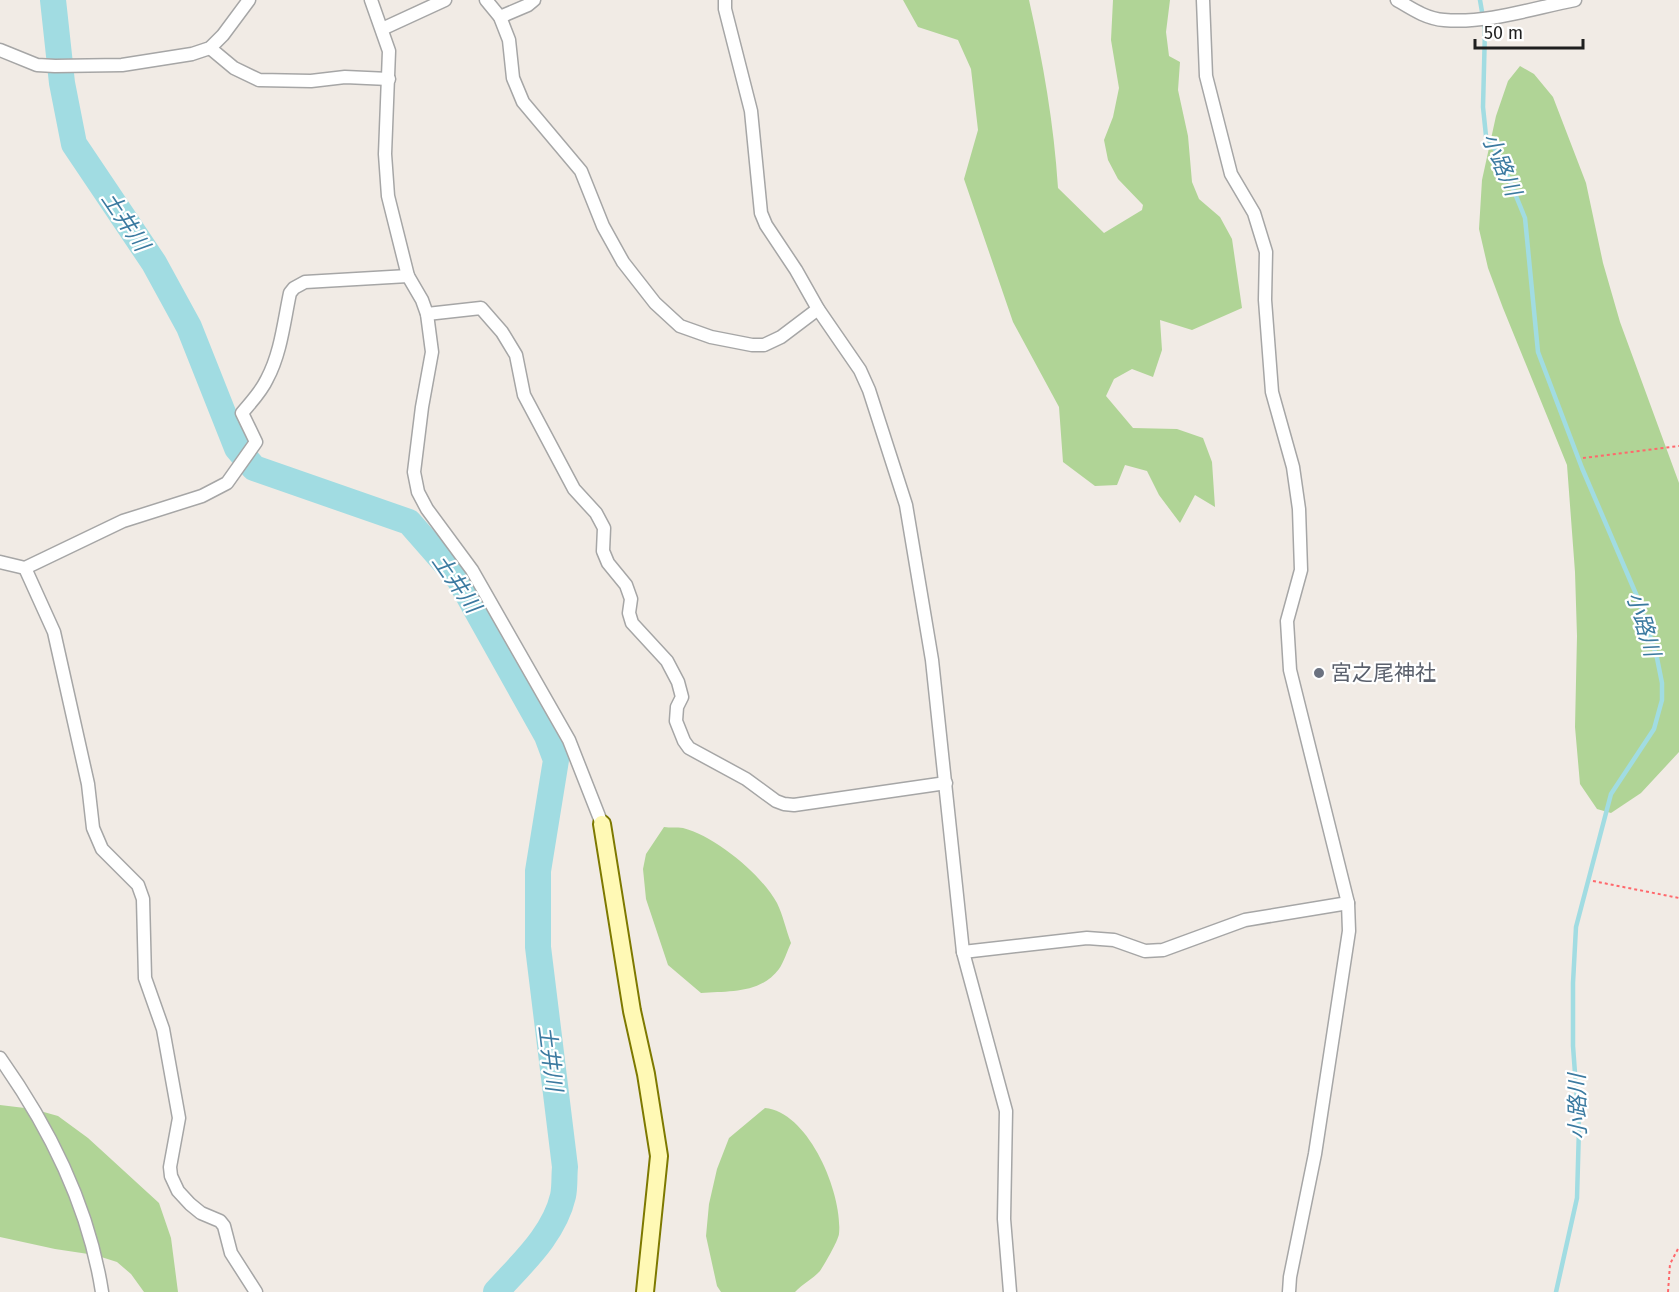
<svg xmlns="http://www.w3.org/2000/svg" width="1679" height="1292" font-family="'Fira Sans','Noto Sans JP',sans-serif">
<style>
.forest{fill:#b0d496}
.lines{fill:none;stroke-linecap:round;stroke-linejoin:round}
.stream{stroke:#a1dce2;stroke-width:4.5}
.river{stroke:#a1dce2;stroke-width:26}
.street-casing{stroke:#a6a6a6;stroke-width:15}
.secondary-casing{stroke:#7d7900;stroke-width:20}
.path{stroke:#ff686c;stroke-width:2;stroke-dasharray:3 3;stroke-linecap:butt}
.street{stroke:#fff;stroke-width:12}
.secondary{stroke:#fff9b5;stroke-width:16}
.worship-dot{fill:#6b7280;stroke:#fff;stroke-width:2}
.labels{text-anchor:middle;stroke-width:4.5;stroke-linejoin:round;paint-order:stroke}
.worship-label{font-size:21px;fill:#5b616d;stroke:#fff;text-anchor:start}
.water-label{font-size:22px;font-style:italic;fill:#3b7aa0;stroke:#fff}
</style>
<rect width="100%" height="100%" fill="#f1ebe5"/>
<g class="forest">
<path d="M903,0H1029C1043,62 1054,124 1058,188L1104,233L1142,210L1143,205L1118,179L1108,160L1104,140L1113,117L1119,88L1111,40L1113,0H1170L1166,32L1169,56L1180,62L1178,90L1188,136L1192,182L1199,199L1220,217L1232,239L1242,308L1192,330L1160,320L1162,350L1153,377L1132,369L1114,379L1106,396L1133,428L1177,429L1203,438L1212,462L1215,507L1195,495L1180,523L1159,495L1147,471L1125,465L1117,485L1095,486L1063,462L1059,407L1013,322L964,179L978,130L971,69L958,40L918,27Z"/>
<path d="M1520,66L1534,74L1553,97L1586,183L1603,263L1620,322L1679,483V752L1641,793L1611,813L1597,809L1580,784L1575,727L1577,636L1575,572L1567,465L1503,308L1488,268L1479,229L1482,180L1496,116L1508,81Z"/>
<path d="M664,827C670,828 677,827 683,828C715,836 761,874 777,903C783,915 786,930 791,943C787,951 784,962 779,969C760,994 729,991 701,993L668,965L646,899L643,869L646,854Z"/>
<path d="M0,1105L33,1109L58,1116L88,1138L159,1203L171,1238L178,1292H144L131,1274L117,1262L95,1255L55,1249L0,1237Z"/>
<path d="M765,1108C809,1112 843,1194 839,1234C838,1241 824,1265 820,1271C813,1279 802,1284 795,1292H721L717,1286L706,1236L709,1204L717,1169L729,1138Z"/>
</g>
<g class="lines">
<path class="stream" d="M1480,0L1485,29L1483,107L1486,136L1500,157L1525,218L1538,352L1582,468L1639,601L1657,658L1662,683V700L1654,729L1611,794L1576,927L1573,983V1046L1579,1128L1577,1198L1556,1292"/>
<path class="river" d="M53,0L62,83L74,144L154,263L189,327L237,448L254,468L409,522L459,579L547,736L556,760L538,871V947L565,1167C564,1177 565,1187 563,1196C554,1235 521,1264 496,1292"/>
<defs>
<g id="street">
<path d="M371,0L389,51L385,154L388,196L408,276L422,300L427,314L432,352L422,407L414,472L418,492L427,509L472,570L569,740L602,824"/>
<path d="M486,0L500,17L509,40L513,78L523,102L581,171L603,226L623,262L655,303L680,326L711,337L752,345H764L781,337L818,309"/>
<path d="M725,0V9L751,111L761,213L766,225L796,270L818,309L860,370L869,390L906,505L932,660L963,952L1006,1111L1004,1219L1010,1292"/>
<path d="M1203,0L1206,76L1231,174L1254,213L1266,252L1265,300L1272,392L1293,467L1299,509L1301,570L1287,621L1290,670L1348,903L1349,931L1315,1154L1290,1277L1289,1292"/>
<path d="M1397,0C1412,9 1427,19 1444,20C1486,24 1534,8 1575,0"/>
<path d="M500,17L528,5L534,0"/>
<path d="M382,29L445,0"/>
<path d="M210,48L234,68L259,80L311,81L345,77L389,79"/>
<path d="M0,50L37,65L55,66L122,65L192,54L210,48L223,35L249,0"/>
<path d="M427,314L481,308L502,332L516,355L524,395L574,489L596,513L604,528L603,551L608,563L626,585L631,599L629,613L632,623L667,661L678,682L682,697L677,707L676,721L684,741L689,748L746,779L776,801L784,804L794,805L946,783"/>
<path d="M0,562L25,568L123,521L202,496L227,483L256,442L242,413C251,402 261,392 267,379C281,353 284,321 290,293L294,288L305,282L408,276"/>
<path d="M25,568L54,632L88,784L93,828L102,849L138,885L143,899L145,978L163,1029L179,1118L170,1167L171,1176L178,1191L190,1204L201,1213L220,1221L224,1226L231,1253L256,1292"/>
<path d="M963,952L1087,938L1114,940L1145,951L1163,950L1245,920L1348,903"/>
<path d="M0,1058C49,1127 89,1208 102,1292"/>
</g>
<path id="secondary" d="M602,824L632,1011L646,1074L659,1156L645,1292"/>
</defs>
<use href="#street" class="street-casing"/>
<use href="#secondary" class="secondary-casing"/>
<g class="path">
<path d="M1583,458L1679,446"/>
<path d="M1593,881L1679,898"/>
<path d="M1668,1292L1670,1264L1679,1247"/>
</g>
<use href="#street" class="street"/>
<use href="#secondary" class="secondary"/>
</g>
<circle class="worship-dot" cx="1319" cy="673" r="6"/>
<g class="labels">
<g class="worship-label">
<text x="1331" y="680">宮之尾神社</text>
</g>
<g class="water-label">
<text transform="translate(1502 164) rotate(67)" y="8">小路川</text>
<text transform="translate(126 221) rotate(56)" y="8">土井川</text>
<text transform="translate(457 583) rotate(55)" y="8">土井川</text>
<text transform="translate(1644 624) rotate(73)" y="8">小路川</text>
<text transform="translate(551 1058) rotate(83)" y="8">土井川</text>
<text transform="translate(1577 1107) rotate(-91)" y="8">小路川</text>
</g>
</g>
<path d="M1475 39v9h108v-9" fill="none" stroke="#1f1f1f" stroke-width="3"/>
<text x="1484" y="39" font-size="18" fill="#1f1f1f" stroke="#ffffff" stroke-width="4.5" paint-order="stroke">50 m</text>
</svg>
